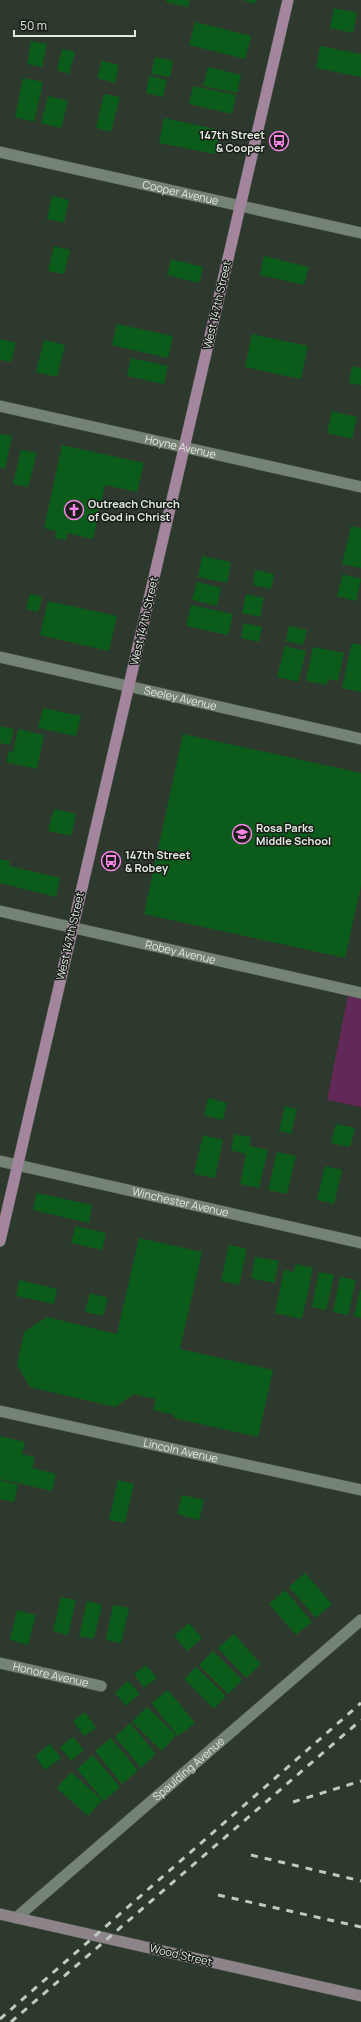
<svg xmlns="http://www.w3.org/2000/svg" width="361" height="2022" font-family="Manrope,sans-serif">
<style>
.green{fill:#612858}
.building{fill:#0b5c1a}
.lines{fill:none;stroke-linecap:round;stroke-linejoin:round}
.minor-casing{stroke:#4a554a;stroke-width:12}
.secondary-casing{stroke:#4a554a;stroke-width:12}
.primary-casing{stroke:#4a554a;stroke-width:12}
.minor{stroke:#758375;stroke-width:11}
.secondary{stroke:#8c8489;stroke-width:11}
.primary{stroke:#a3869d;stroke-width:11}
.rail{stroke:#c1cac1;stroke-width:3;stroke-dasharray:7 7;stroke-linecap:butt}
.labels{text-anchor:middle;stroke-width:3;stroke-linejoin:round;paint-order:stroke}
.poi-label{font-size:11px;font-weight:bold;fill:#e2eae2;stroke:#191e19;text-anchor:start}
.street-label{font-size:11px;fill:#e2eae2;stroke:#191e19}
</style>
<rect width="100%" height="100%" fill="#2d392d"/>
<path class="green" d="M349,990L361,993V1107L327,1100Z"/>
<g class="building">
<path d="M166,0H190L188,7L166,2Z"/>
<path d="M242,0H256L255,4Z"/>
<path d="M334,8L357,13L353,33L330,28Z"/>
<path d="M195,22L251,36L245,59L189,45Z"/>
<path d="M31,41L47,44L42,67L27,64Z"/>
<path d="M320,46L361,54V77L316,68Z"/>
<path d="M62,49L75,52L69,74L57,70Z"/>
<path d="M155,57L173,61L170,77L151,74Z"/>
<path d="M102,61L119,65L115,83L97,78Z"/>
<path d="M208,67L241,75L237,93L203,86Z"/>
<path d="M149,76L167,80L163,97L146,93Z"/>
<path d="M23,78L43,82L34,122L15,117Z"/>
<path d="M193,86L236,95L232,114L189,104Z"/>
<path d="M104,94L120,97L111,132L96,128Z"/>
<path d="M48,96L68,101L61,128L41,123Z"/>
<path d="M164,118L220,130L215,154L159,143Z"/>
<path d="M52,196L69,200L64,223L47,219Z"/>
<path d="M54,246L70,250L64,274L48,271Z"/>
<path d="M264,256L309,267L304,285L260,275Z"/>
<path d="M171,259L203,267L199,283L167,275Z"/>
<path d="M117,324L173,336L168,358L112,345Z"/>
<path d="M252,334L308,346L301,379L245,367Z"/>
<path d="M0,339L16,343L11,362L0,360Z"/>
<path d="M44,340L65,345L57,377L36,372Z"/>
<path d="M131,358L168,366L164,384L127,376Z"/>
<path d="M352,366L361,368V385L349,383Z"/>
<path d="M332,411L357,417L352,439L327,433Z"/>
<path d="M0,434L12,436L5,469L0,468Z"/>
<path d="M62,445L144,463L137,492L105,485L93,539L67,533L66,540L55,538L56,531L44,528Z"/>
<path d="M21,450L37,453L28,487L13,484Z"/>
<path d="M351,526L361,528V568L342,564Z"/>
<path d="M202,556L231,562L227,583L198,577Z"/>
<path d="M255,570L274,574L271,589L253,585Z"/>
<path d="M343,574L361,579L356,601L337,596Z"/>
<path d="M197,582L221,588L217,606L192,600Z"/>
<path d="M30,594L42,597L38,612L26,609Z"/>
<path d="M246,594L264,598L260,617L242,613Z"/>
<path d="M48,601L117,616L109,651L40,635Z"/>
<path d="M191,605L233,614L228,635L186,626Z"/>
<path d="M244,623L262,627L259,642L241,638Z"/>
<path d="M289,626L307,630L303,645L286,641Z"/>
<path d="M352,643L361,645V692L342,688Z"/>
<path d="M285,646L306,651L298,682L277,677Z"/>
<path d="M313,647L344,653L338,681L328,679L327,685L306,681Z"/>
<path d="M43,708L81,716L76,736L38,728Z"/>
<path d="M0,726L14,729L10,745L0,743Z"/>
<path d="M18,729L44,735L37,769L6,762L9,751L13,752Z"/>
<path d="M183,734L361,773V886L345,958L144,914Z"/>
<path d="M54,809L76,814L71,836L48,831Z"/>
<path d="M0,859L10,861L9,866L60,878L56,897L0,883Z"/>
<path d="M208,1098L227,1103L223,1120L204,1115Z"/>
<path d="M285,1106L297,1109L291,1134L279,1131Z"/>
<path d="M336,1124L355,1128L350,1147L331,1143Z"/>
<path d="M234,1134L251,1137L249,1146L268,1150L259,1188L240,1184L246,1154L231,1150Z"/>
<path d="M203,1135L223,1140L215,1178L194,1174Z"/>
<path d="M277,1152L296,1156L287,1194L268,1190Z"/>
<path d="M325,1166L342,1170L334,1204L317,1200Z"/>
<path d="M37,1193L92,1205L89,1223L33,1210Z"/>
<path d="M76,1226L106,1233L102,1250L71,1243Z"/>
<path d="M139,1238L202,1252L180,1349L273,1370L258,1437L174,1418V1415L153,1410L156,1399L134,1394L115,1407L30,1387L17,1365L24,1332L47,1317L117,1334Z"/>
<path d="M229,1245L247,1249L239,1285L221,1281Z"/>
<path d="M255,1257L279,1261L274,1283L251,1278Z"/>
<path d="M296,1264L313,1268L302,1319L275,1313L284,1270L294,1272Z"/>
<path d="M319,1272L334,1275L326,1310L312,1307Z"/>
<path d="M340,1277L356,1280L348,1315L333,1312Z"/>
<path d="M19,1280L57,1289L54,1304L16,1296Z"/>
<path d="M360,1290H361V1318L354,1316Z"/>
<path d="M90,1293L108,1298L103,1316L85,1312Z"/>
<path d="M0,1436L25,1442L22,1454L35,1457L32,1468L56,1474L52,1491L0,1479Z"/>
<path d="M0,1480L18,1485L14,1502L0,1499Z"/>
<path d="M118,1480L134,1484L125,1523L109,1520Z"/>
<path d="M182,1495L204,1500L199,1520L177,1514Z"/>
<path d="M305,1573L332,1604L316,1618L289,1587Z"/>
<path d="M285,1590L312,1622L296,1635L269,1604Z"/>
<path d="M61,1597L76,1600L68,1635L53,1631Z"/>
<path d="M87,1601L102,1605L94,1639L79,1636Z"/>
<path d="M113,1605L129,1608L121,1643L106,1640Z"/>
<path d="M17,1610L36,1615L28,1645L10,1640Z"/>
<path d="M189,1623L202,1638L187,1651L174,1636Z"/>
<path d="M234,1634L261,1664L246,1678L218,1648Z"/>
<path d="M213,1651L242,1680L228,1694L199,1665Z"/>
<path d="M146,1665L157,1678L144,1688L134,1674Z"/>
<path d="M196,1667L226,1696L214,1709L184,1679Z"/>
<path d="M128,1681L140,1694L126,1706L115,1693Z"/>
<path d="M168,1690L195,1723L178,1736L151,1703Z"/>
<path d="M147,1707L176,1735L162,1751L132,1722Z"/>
<path d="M85,1712L96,1728L84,1736L73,1721Z"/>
<path d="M130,1723L156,1754L141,1768L115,1737Z"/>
<path d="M73,1737L84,1750L71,1761L60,1747Z"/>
<path d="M111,1738L138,1771L122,1784L95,1751Z"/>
<path d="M50,1744L61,1758L45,1770L35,1756Z"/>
<path d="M93,1755L120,1787L104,1801L77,1769Z"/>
<path d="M71,1772L102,1800L88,1816L57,1788Z"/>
</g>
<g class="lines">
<defs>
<g id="minor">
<path id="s1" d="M0,152L361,233"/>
<path id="s2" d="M0,406L361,487"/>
<path id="s3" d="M0,657L361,739"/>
<path id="s4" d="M0,911L361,993"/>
<path id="s5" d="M0,1161L361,1243"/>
<path id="s6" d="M0,1411L361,1490"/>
<path id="s7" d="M0,1663L101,1686"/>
<path id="s8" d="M16,1918L361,1620"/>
</g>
<path id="secondary" d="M0,1914L361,1996"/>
<path id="primary" d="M0,1241L288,0"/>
</defs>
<use href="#minor" class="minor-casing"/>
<use href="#secondary" class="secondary-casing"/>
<use href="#primary" class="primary-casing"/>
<use href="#minor" class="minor"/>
<use href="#secondary" class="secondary"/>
<use href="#primary" class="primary"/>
<g class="rail">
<path d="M293,1802L361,1781"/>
<path d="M251,1855L361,1881"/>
<path d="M218,1895L361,1927"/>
<path d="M0,2019L361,1703"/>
<path d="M11,2022L361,1720"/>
</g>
</g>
<defs>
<symbol id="bus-ring" viewBox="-11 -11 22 22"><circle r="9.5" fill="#191e19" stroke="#fa87e8" stroke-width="1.5"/><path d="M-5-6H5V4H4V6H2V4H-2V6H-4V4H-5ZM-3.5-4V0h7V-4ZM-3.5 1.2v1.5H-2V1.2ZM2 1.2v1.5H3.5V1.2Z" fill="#fa87e8"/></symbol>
<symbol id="church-ring" viewBox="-11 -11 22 22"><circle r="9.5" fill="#191e19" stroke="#fa87e8" stroke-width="1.5"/><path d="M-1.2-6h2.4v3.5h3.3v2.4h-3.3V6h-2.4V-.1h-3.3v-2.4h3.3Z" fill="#fa87e8"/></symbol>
<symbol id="school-ring" viewBox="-11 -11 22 22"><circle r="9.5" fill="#191e19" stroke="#fa87e8" stroke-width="1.5"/><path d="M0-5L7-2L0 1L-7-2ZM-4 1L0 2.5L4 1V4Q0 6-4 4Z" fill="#fa87e8"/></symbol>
</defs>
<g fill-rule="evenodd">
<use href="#bus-ring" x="268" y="130" width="22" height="22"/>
<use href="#church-ring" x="63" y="499" width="22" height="22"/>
<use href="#school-ring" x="231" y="823" width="22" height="22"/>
<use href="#bus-ring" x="100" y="850" width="22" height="22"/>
</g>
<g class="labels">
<g class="poi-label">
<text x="265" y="139" text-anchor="end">147th Street<tspan x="265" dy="13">&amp; Cooper</tspan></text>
<text x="88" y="508">Outreach Church<tspan x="88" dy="13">of God in Christ</tspan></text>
<text x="256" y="832">Rosa Parks<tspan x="256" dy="13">Middle School</tspan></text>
<text x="125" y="859">147th Street<tspan x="125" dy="13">&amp; Robey</tspan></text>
</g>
<g class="street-label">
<text dy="4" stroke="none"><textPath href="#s1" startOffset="185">Cooper Avenue</textPath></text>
<text transform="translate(217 305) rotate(-77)" y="4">West 147th Street</text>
<text dy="4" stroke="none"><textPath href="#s2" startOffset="185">Hoyne Avenue</textPath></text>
<text transform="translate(144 621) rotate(-77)" y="4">West 147th Street</text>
<text dy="4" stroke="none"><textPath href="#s3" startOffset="185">Seeley Avenue</textPath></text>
<text transform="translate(70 936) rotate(-77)" y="4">West 147th Street</text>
<text dy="4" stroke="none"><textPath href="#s4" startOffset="185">Robey Avenue</textPath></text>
<text dy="4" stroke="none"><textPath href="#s5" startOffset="185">Winchester Avenue</textPath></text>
<text dy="4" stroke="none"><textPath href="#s6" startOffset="185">Lincoln Avenue</textPath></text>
<text dy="4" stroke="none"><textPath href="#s7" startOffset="52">Honore Avenue</textPath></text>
<text dy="4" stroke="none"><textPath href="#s8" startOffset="228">Spaulding Avenue</textPath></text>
<text transform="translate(181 1955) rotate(13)" y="4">Wood Street</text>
</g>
</g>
<path d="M14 30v6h121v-6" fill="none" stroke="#e2eae2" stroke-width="2"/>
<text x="20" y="30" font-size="12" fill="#e2eae2" stroke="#191e19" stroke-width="3" paint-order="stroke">50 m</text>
</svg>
